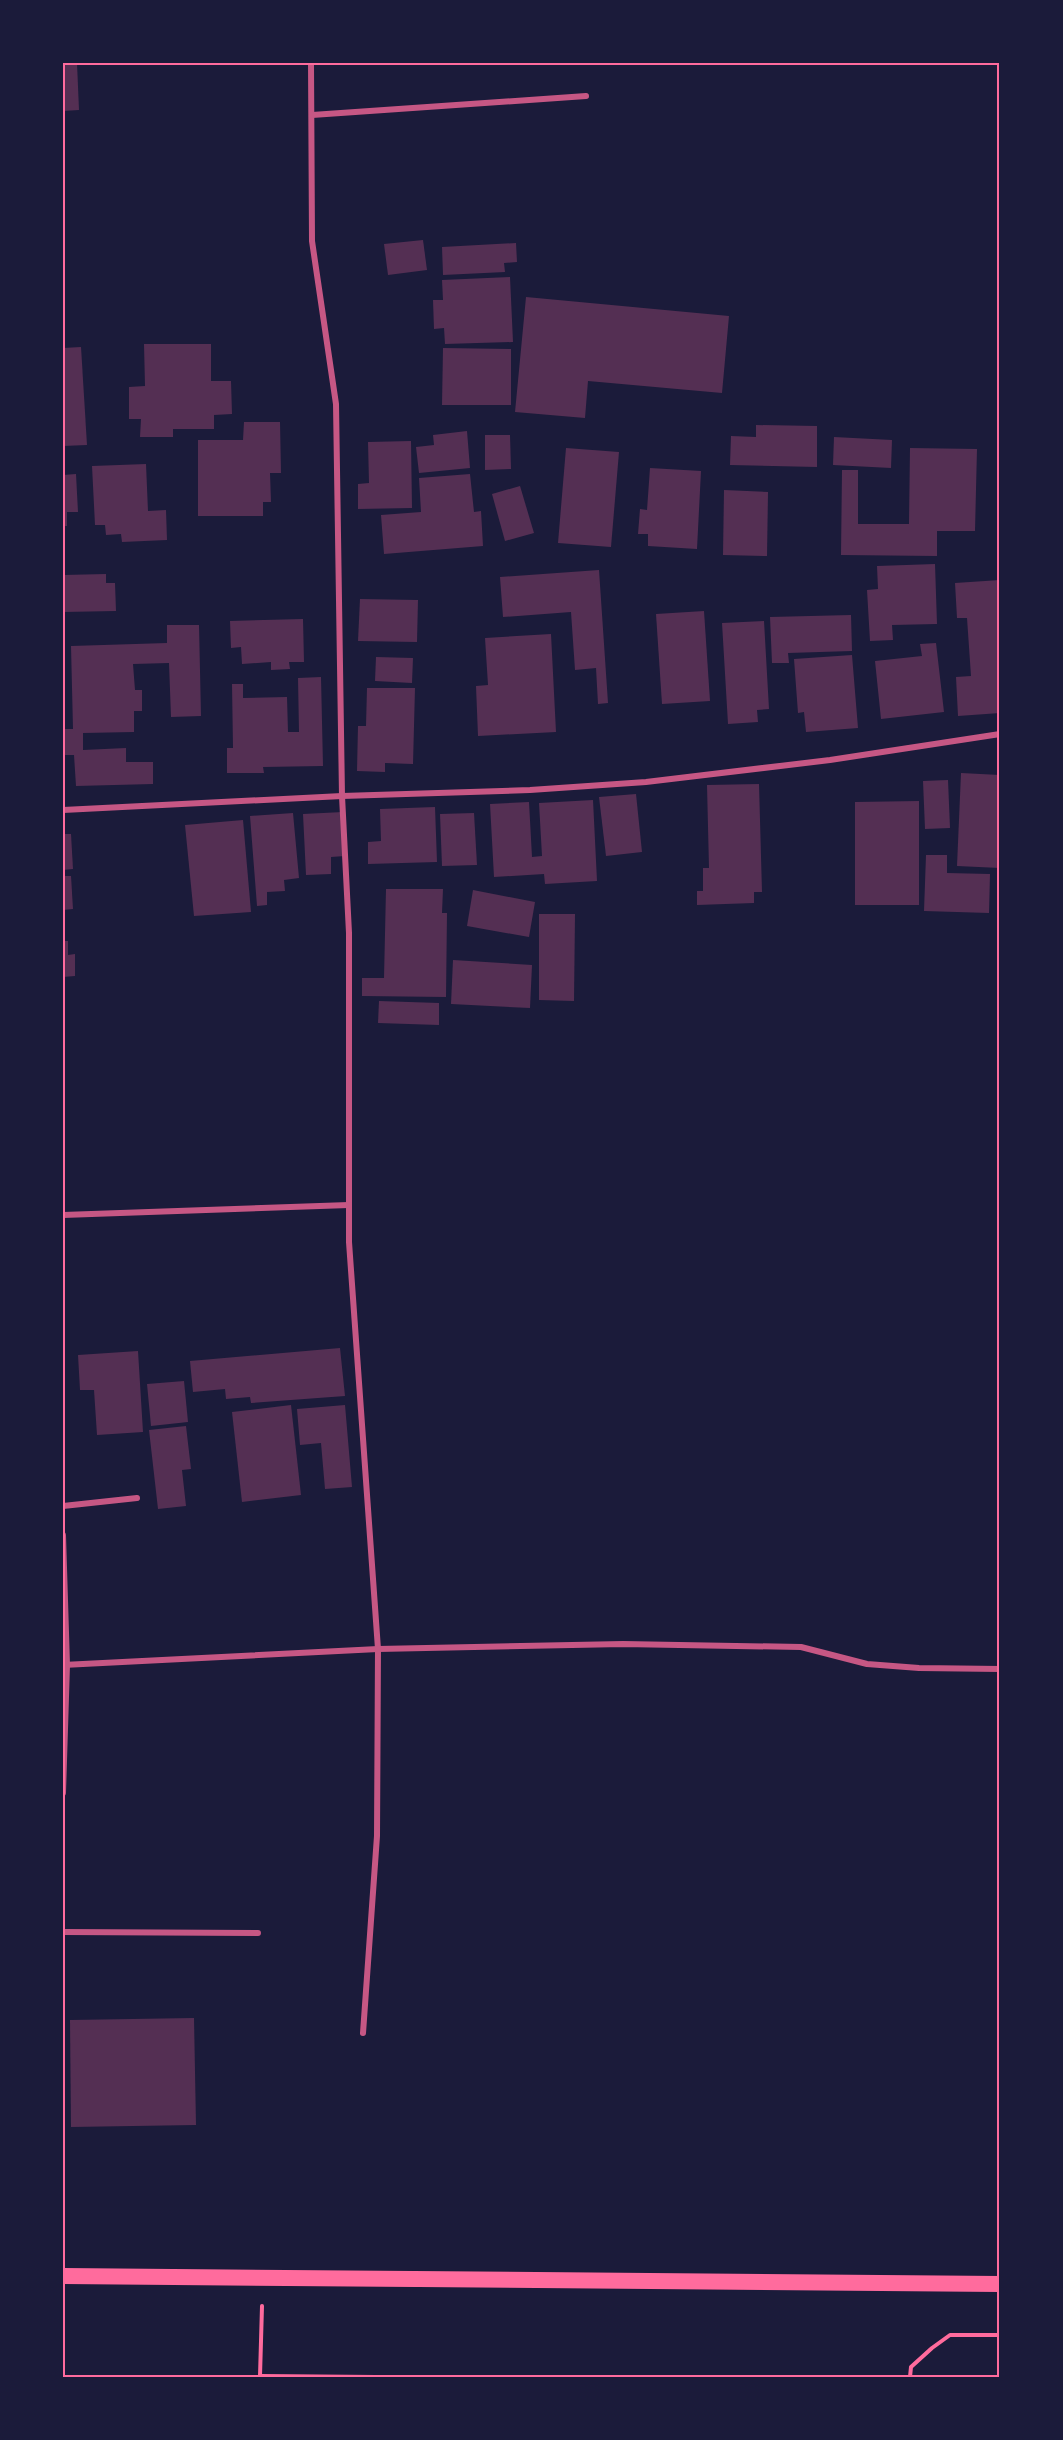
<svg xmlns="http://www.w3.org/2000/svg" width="1063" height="2440" font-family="Mulish,sans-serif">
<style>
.building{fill:#542f53}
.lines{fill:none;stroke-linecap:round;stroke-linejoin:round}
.path{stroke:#ff6b9d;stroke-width:4}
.minor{stroke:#c65784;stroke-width:6}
.trunk{stroke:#ff6b9d;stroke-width:16}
.neatline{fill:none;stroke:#ff6b9d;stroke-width:2}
</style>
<rect width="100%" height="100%" fill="#1b1b3a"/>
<g class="building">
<path d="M63,63H77L79,110L63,111Z"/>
<path d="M423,240L427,270L388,275L384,244Z"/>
<path d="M516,243L517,262L504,263L505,272L443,275L442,247Z"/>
<path d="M510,277L513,342L445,344L444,328L434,329L433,300H443L442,280Z"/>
<path d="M526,297L729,316L722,393L588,381L585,418L515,412Z"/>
<path d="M144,344H211V381H231L232,414L214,415V429H173V437H140L141,419H129V387L145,386Z"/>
<path d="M81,347L87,445L63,446V348Z"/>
<path d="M443,348L511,349V405H442Z"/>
<path d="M244,422H280L281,473H270L271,502H263V516H198V440H243Z"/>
<path d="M756,425L817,426V467L730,465L731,436L756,437Z"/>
<path d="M467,431L470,468L419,473L416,447L434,445L433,435Z"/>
<path d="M485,435H510L511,469L485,470Z"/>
<path d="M834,437L892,440L891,468L833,465Z"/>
<path d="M411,441L412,508L358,509V484L369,483L368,442Z"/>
<path d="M566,448L619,452L611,547L558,543Z"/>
<path d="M910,448L977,449L975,531H937V556L841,555L842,470H858V524H909Z"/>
<path d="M146,464L148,511L166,510L167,540L122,542L121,534L106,535L105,525H95L92,466Z"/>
<path d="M650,468L701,471L697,549L648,546V534H638L640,509L647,510Z"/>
<path d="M76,474L78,512H67V526H63V475Z"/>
<path d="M470,474L474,512L481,511L483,546L384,554L381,515L421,512L419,478Z"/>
<path d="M520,486L534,533L505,541L492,494Z"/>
<path d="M724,490L768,492L767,556L723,555Z"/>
<path d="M935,564L937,624L892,625L893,640L870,641L867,590L878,589L877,566Z"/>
<path d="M599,570L608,703L598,704L596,668L575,670L571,612L503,617L500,577Z"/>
<path d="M106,574V583H115L116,611L63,612V575Z"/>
<path d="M1000,580V713L958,716L956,677L971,676L967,618H957L955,583Z"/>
<path d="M360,599L418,600L417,642L358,641Z"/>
<path d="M704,611L710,701L662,704L656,614Z"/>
<path d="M851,615L852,651L788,653L789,663H772L770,617Z"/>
<path d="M303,619L304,662H289L290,669L271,670V662L242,664L241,647L231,648L230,621Z"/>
<path d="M764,621L769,709L757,710L758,722L728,724L722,623Z"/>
<path d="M167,625H199L201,716L171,717L169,663L133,664L135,690H142V711H134V732L83,733V750L126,748V762H153V784L76,786L74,755H63V729H73L71,646L167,643Z"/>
<path d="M551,634L556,732L478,736L476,686L488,685L485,638Z"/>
<path d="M936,643L944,712L881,719L875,661L922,656L920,644Z"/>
<path d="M852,655L858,728L806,732L804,712L798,713L794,659Z"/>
<path d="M376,657L413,658L412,683L375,681Z"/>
<path d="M321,677L323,766L263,767L264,773H227V748H233L232,684H243V698L287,697L288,732H299L298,678Z"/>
<path d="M367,688H415L413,764L385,763V772L357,771L358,726H366Z"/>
<path d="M961,773L1000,775V868L957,866Z"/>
<path d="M948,780L950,828L925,829L923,781Z"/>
<path d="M759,784L762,892H754V903L697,905V891H703V868H709L707,785Z"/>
<path d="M636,794L642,852L606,856L599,797Z"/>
<path d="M593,800L597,881L545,884L544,874L494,877L490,804L529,802L532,857L542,856L539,803Z"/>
<path d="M919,801V905H855V802Z"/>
<path d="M435,807L437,862L368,864V842L381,841L380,809Z"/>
<path d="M343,812L345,856L331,857V874L306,875L303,814Z"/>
<path d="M293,813L299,878L284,880L285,891L267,892V905L257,906L250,816Z"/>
<path d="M474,813L477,865L442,866L440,814Z"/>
<path d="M243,820L251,912L194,916L185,825Z"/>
<path d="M63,834H71L73,869L63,870Z"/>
<path d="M926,855H947V873L990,874L989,913L924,911Z"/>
<path d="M63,876H71L73,909L63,910Z"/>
<path d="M386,889H443L442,913H447L446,997L362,996V978H384Z"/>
<path d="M473,890L535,902L529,937L467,926Z"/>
<path d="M539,914H575L574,1001L539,1000Z"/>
<path d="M63,941H68V955L75,954V976L63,977Z"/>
<path d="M453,960L532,965L530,1008L451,1004Z"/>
<path d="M379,1001L439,1003V1025L378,1023Z"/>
<path d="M340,1348L345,1396L251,1403L250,1397L226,1399L225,1389L193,1392L190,1361Z"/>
<path d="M138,1351L143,1432L97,1435L94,1390H80L78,1355Z"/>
<path d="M184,1381L188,1422L151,1426L147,1384Z"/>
<path d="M291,1405L301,1495L242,1502L232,1412Z"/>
<path d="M345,1405L352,1487L325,1489L321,1443L300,1445L297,1409Z"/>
<path d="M186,1426L191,1469L182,1470L186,1506L158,1509L149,1430Z"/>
<path d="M194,2018L196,2125L71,2127L70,2020Z"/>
</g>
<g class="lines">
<g class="path">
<path d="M260,2376L376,2377"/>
<path d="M260,2376L262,2306"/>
<path d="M910,2377L911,2367L932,2348L950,2335H1000"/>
</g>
<g class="minor">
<path d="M311,63L312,241L336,404L342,796L349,933V1242L378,1649L377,1836L363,2033"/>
<path d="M312,115L586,96"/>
<path d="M63,810L342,796L530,790L646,782L830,760L1000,734"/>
<path d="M63,1215L349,1205"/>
<path d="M63,1506L137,1498"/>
<path d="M63,1535L67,1665L63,1793"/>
<path d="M63,1665L378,1649L623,1644L801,1647L867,1664L919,1668L1000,1669"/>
<path d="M63,1932L258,1933"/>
</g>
<path class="trunk" d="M63,2276L1000,2284"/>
</g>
<rect width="1063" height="2440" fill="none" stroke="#1b1b3a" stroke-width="129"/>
<rect x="64" y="64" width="934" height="2312" class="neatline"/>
</svg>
